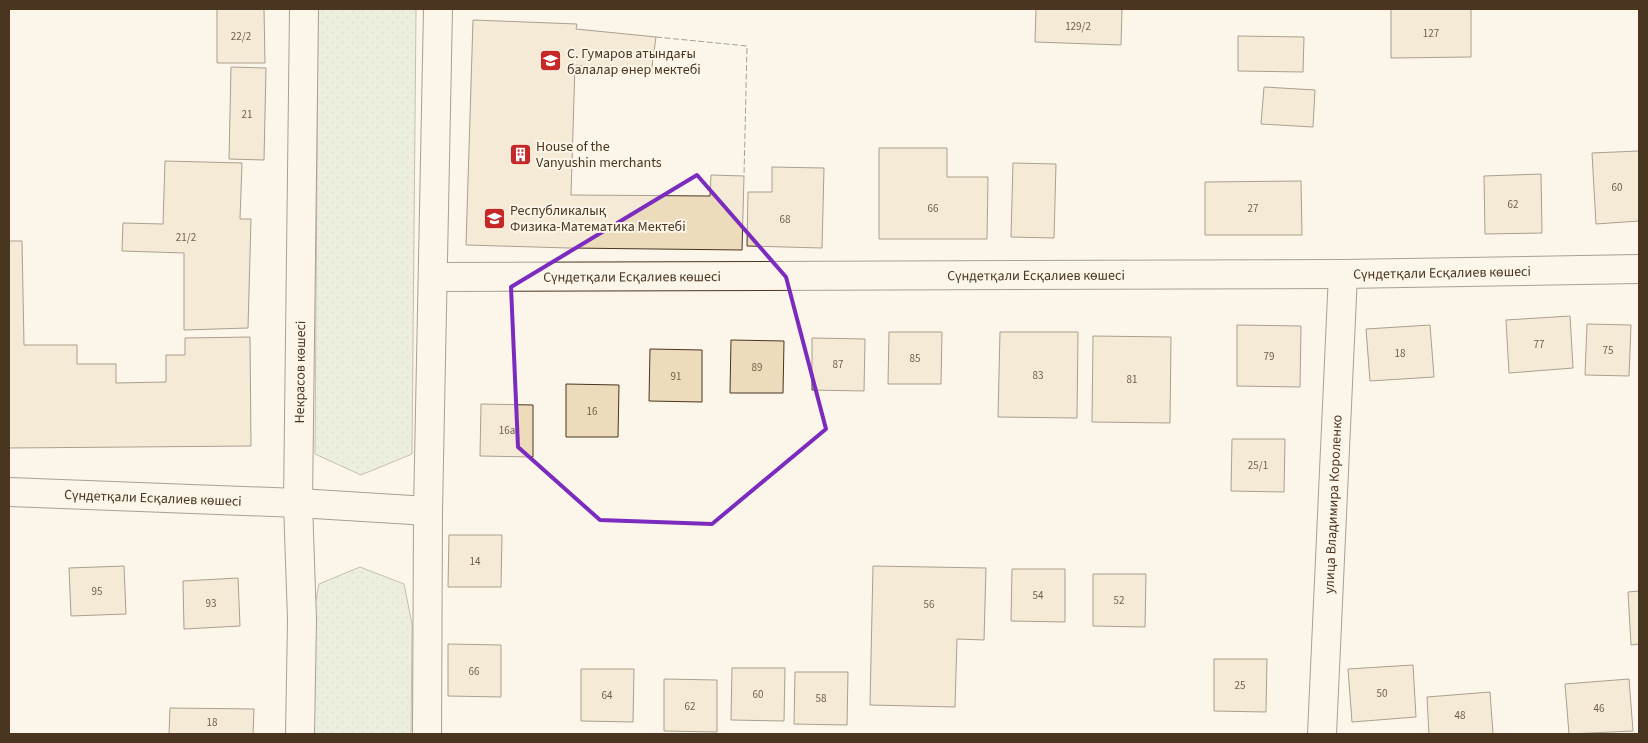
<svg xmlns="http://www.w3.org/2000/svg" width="1648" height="743" font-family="'Source Sans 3',sans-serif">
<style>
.grass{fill:url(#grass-dots);stroke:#887966}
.building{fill:#ecdcbc;stroke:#4a3520}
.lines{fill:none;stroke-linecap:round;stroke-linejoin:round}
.minor-casing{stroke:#4a3520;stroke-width:30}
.minor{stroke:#fbf6e9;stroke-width:28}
.fence{stroke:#4a3520;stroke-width:1;stroke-dasharray:6 2.5;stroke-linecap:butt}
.marked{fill:none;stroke:#7b2cbf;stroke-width:4;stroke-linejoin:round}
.labels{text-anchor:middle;stroke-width:4;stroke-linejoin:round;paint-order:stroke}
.number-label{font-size:11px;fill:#725f47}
.poi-label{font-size:14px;fill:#4a3520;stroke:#fbf6e9;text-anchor:start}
.street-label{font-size:14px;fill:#4a3520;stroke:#fbf6e9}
</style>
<defs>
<pattern id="grass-dots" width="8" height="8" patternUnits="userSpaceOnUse" patternTransform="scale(1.25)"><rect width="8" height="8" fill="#dce7d0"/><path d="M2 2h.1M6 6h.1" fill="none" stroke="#bec7b2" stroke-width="1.8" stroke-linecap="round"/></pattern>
</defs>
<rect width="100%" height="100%" fill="#fbf6e9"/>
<g class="grass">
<path d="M318,9H416L412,454L361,475L315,454Z"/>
<path d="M360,567L404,584L412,624L411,734H311L312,621L319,584Z"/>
</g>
<g class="building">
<path d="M217,9H264L265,63H217Z"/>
<path d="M1036,9H1122L1121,45L1035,42Z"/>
<path d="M1391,9H1471V57L1391,58Z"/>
<path d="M473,20L577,24L576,29L656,37L651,74L575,65L571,195L710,196L711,175L744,176L742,250L569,248L466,245Z"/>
<path d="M1238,36L1304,37L1303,72L1238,71Z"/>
<path d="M231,67L266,68L264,160L229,159Z"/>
<path d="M1264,87L1315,90L1313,127L1261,124Z"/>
<path d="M879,148H947V177H988L987,239H879Z"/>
<path d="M1639,151V221L1596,224L1592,153Z"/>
<path d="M165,161L242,163L240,219H251L248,328L184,330V253L122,251L123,223L163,224Z"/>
<path d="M1013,163L1056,164L1054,238L1011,237Z"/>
<path d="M772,167L824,168L822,248L747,246L748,192H772Z"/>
<path d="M1541,174L1542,233L1485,234L1484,176Z"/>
<path d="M1301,181L1302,235H1205V182Z"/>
<path d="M9,241H22L24,345H77V364H116V383L166,382V355H185V338L250,337L251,446L9,448Z"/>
<path d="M1570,316L1573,368L1509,373L1506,320Z"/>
<path d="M1587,324L1631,325L1629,376L1585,375Z"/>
<path d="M1237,325L1301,326L1300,387L1237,386Z"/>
<path d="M1430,325L1434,377L1370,381L1366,329Z"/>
<path d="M889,332H942L941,384H888Z"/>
<path d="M1000,332H1078L1077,418L998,417Z"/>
<path d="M1093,336L1171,337L1170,423L1092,422Z"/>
<path d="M812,338L865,339L864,391L812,390Z"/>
<path d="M731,340L784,341L783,393H730Z"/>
<path d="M650,349L702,350V402L649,401Z"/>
<path d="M566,384L619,385L618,437H566Z"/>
<path d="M481,404L533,405V457L480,456Z"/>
<path d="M1232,439H1285L1284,492L1231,491Z"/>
<path d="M449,535H502L501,587H448Z"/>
<path d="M124,566L126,614L71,616L69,568Z"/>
<path d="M873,566L986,568L984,640L957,639L955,707L870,705Z"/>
<path d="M1012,569H1065V622L1011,621Z"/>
<path d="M1093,574H1146L1145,627L1093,626Z"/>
<path d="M238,578L240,626L184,629L183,581Z"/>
<path d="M1639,591V644L1631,645L1628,592Z"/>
<path d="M448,644L501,645V697L448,696Z"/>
<path d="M1214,659H1267L1266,712L1214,711Z"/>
<path d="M1413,665L1416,717L1352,722L1348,669Z"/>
<path d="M732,668H785L784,721L731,720Z"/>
<path d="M581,669H634L633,722L581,721Z"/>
<path d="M795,672H848L847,725L794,724Z"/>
<path d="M664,679L717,680V732L664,731Z"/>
<path d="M1629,679L1633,731L1569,734L1565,684Z"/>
<path d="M1490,692L1493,734H1429L1427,697Z"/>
<path d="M170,708L254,709L253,734H169Z"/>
</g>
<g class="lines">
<defs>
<g id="minor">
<path id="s1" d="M434,277L1343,274L1639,269"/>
<path id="s2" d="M9,492L298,503L428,511"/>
<path id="s3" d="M300,734L302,620L298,503L304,9"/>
<path d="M427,734L428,511L438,9"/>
<path id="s4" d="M1322,734L1343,274"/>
</g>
</defs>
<use href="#minor" class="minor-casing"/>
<use href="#minor" class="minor"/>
<path class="fence" d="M656,37L747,46L744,176"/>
</g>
<path d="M0 0H1648V743H0ZM697,175L786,277L826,429L712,524L600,520L518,447L511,287Z" fill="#fbf6e9" fill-opacity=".55" fill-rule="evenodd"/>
<path class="marked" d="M697,175L786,277L826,429L712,524L600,520L518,447L511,287Z"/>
<defs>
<symbol id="school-square" viewBox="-11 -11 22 22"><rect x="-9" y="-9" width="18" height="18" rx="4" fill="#c62828" stroke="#fbf6e9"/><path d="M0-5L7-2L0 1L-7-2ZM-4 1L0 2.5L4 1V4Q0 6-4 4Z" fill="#fff"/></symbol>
<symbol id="building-square" viewBox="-11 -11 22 22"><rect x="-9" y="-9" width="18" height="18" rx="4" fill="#c62828" stroke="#fbf6e9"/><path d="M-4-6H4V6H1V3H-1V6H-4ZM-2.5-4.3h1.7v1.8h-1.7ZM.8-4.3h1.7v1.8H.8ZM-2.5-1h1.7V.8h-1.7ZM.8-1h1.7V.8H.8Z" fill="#fff"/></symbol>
</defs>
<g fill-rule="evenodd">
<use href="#school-square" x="538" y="48" width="25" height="25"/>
<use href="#building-square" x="508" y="142" width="25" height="25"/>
<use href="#school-square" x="482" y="206" width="25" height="25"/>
</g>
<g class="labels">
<g class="number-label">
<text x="1078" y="30">129/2</text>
<text x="1431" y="37">127</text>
<text x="241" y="40">22/2</text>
<text x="247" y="118">21</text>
<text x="1617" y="191">60</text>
<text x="1513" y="208">62</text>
<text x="933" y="212">66</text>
<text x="1253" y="212">27</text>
<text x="785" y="223">68</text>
<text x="186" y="241">21/2</text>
<text x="1539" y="348">77</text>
<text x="1608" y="354">75</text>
<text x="1400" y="357">18</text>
<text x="1269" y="360">79</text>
<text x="915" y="362">85</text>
<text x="838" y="368">87</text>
<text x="757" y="371">89</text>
<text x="1038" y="379">83</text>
<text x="676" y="380">91</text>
<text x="1132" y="383">81</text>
<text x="592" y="415">16</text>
<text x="507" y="434">16а</text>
<text x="1258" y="469">25/1</text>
<text x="475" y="565">14</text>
<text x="97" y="595">95</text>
<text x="1038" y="599">54</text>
<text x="1119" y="604">52</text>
<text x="211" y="607">93</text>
<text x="929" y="608">56</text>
<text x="474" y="675">66</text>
<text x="1240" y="689">25</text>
<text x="1382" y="697">50</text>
<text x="758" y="698">60</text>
<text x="607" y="699">64</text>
<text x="821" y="702">58</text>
<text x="690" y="710">62</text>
<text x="1599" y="712">46</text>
<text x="1460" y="719">48</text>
<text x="212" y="726">18</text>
</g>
<g class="poi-label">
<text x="567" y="58">С. Гумаров атындағы<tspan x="567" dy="16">балалар өнер мектебі</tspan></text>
<text x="536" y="151">House of the<tspan x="536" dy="16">Vanyushin merchants</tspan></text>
<text x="510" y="215">Республикалық<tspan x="510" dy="16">Физика-Математика Мектебі</tspan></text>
</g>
<g class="street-label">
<text dy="5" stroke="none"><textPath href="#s1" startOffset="1008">Сүндетқали Есқалиев көшесі</textPath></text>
<text dy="5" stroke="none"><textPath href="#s1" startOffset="602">Сүндетқали Есқалиев көшесі</textPath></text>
<text dy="5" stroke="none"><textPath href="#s1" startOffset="198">Сүндетқали Есқалиев көшесі</textPath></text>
<text dy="5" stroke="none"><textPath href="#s3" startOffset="362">Некрасов көшесі</textPath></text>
<text dy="5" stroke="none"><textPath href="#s2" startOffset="144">Сүндетқали Есқалиев көшесі</textPath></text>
<text dy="5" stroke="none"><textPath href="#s4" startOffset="230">улица Владимира Короленко</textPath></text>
</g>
</g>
<rect width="1648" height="743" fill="none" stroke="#4a3520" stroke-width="20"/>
</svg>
